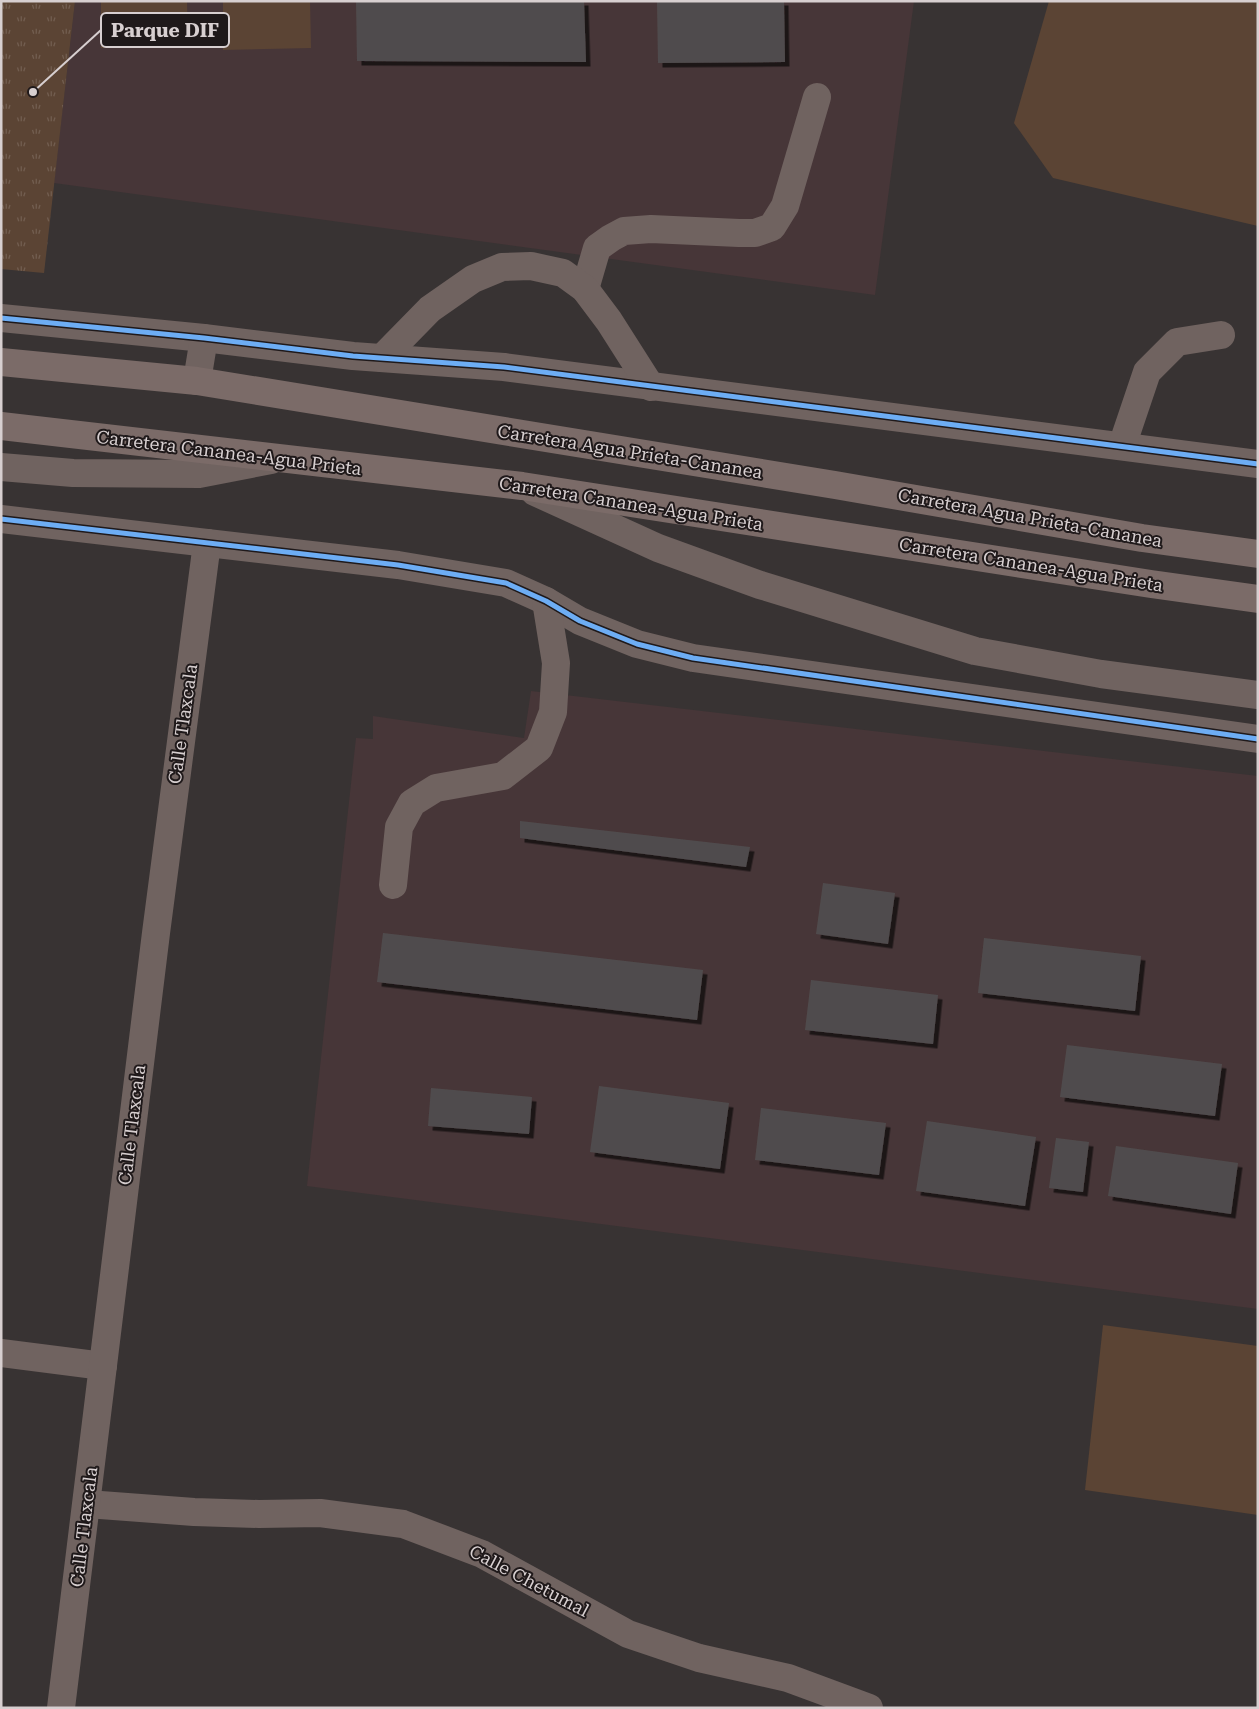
<svg xmlns="http://www.w3.org/2000/svg" width="1259" height="1709" font-family="'Roboto Serif',serif">
<style>
.built{fill:#473638}
.grass{fill:url(#grass-tufts)}
.garden{fill:#5b4434}
.building{fill:#504c4d;filter:url(#shadow)}
.lines{fill:none;stroke-linecap:round;stroke-linejoin:round}
.minor{stroke:#706360;stroke-width:28}
.major{stroke:#7b6b68;stroke-width:28}
.cycleway-casing{stroke:#1f191a;stroke-width:8}
.cycleway{stroke:#6dadf4;stroke-width:5}
.labels{text-anchor:middle;stroke-width:4;stroke-linejoin:round;paint-order:stroke}
.street-label{font-size:18px;fill:#d7cfd0;stroke:#1f191a}
.leader{fill:none;stroke:#d7cfd0;stroke-width:2}
.callout-dot{fill:#d7cfd0;stroke:#1f191a;stroke-width:2}
.callout{fill:#1f191a;stroke:#d7cfd0;stroke-width:2}
.callout-label{font-size:19px;text-anchor:middle;font-weight:bold;fill:#d7cfd0}
</style>
<defs>
<pattern id="grass-tufts" width="24" height="20" patternUnits="userSpaceOnUse" patternTransform="scale(1.25)"><rect width="24" height="20" fill="#5b4434"/><path d="M3 7l-1-3M5 7V3M7 7l1-3M15 17l-1-3M17 17v-4M19 17l1-3" fill="none" stroke="#725e50"/></pattern>
<filter id="shadow"><feDropShadow dx="4.5" dy="4.5" stdDeviation="0" flood-color="#0009"/></filter>
</defs>
<rect width="100%" height="100%" fill="#383333"/>
<g class="built">
<path d="M75,1H914L875,295L54,183Z"/>
<path d="M531,691L1258,776V1309L307,1186L356,738L373,739V716L524,738Z"/>
</g>
<path class="grass" d="M1,1H75L44,273L1,269Z"/>
<g class="garden">
<path d="M101,1H187L188,47L101,48Z"/>
<path d="M223,1H310L311,48L223,50Z"/>
<path d="M1049,1H1258V226L1053,178L1014,123Z"/>
<path d="M1103,1325L1258,1346V1515L1085,1490Z"/>
</g>
<g class="building">
<path d="M356,1H584L586,62L357,61Z"/>
<path d="M657,1H784L785,62L658,63Z"/>
<path d="M520,821L750,847L746,867L520,838Z"/>
<path d="M823,883L895,893L888,944L816,934Z"/>
<path d="M383,933L703,970L697,1020L377,982Z"/>
<path d="M984,938L1141,956L1135,1011L978,993Z"/>
<path d="M811,980L938,995L933,1044L805,1030Z"/>
<path d="M1067,1045L1222,1064L1215,1116L1060,1097Z"/>
<path d="M599,1086L729,1103L720,1169L590,1152Z"/>
<path d="M431,1088L532,1097L529,1134L428,1126Z"/>
<path d="M761,1108L886,1123L879,1175L755,1160Z"/>
<path d="M927,1121L1036,1137L1025,1206L916,1191Z"/>
<path d="M1056,1138L1089,1142L1083,1192L1049,1188Z"/>
<path d="M1116,1146L1238,1163L1231,1214L1108,1196Z"/>
</g>
<g class="lines">
<g class="minor">
<path d="M585,289L597,248L611,238L624,231L651,229L739,233H755L772,227L785,206L817,97"/>
<path d="M1,318L204,338L353,356L504,367L1258,464"/>
<path d="M382,358L430,309L473,279L502,267L531,266L563,273L585,289L609,321L651,387"/>
<path d="M197,381L204,338"/>
<path d="M1122,446L1147,372L1177,342L1221,335"/>
<path d="M1,467L73,473L199,474L271,460"/>
<path d="M535,492L658,548L760,585L975,651L1101,674L1258,695"/>
<path d="M1,519L398,565L506,583L546,601L580,621L637,644L693,658L1258,739"/>
<path d="M393,885L399,827L412,803L436,788L503,776L539,748L553,712L556,663L546,601"/>
<path d="M1,1353L103,1366"/>
<path d="M87,1504L194,1512L259,1514L320,1513L403,1524L482,1554L628,1634L699,1658L788,1678L869,1708"/>
<path d="M61,1708L156,933L207,543"/>
</g>
<g class="major">
<path d="M1,362L197,381L835,485L1142,538L1258,554"/>
<path d="M1,426L522,486L1151,584L1258,599"/>
</g>
<defs>
<g id="cycleway">
<path d="M1,318L204,338L353,356L504,367L1258,464"/>
<path d="M1,519L398,565L506,583L546,601L580,621L637,644L693,658L1258,739"/>
</g>
</defs>
<use href="#cycleway" class="cycleway-casing"/>
<use href="#cycleway" class="cycleway"/>
</g>
<g class="labels">
<g class="street-label">
<text transform="translate(630 452) rotate(9)" y="6">Carretera Agua Prieta-Cananea</text>
<text transform="translate(229 453) rotate(7)" y="6">Carretera Cananea-Agua Prieta</text>
<text transform="translate(631 504) rotate(9)" y="6">Carretera Cananea-Agua Prieta</text>
<text transform="translate(1030 518) rotate(10)" y="6">Carretera Agua Prieta-Cananea</text>
<text transform="translate(1031 565) rotate(9)" y="6">Carretera Cananea-Agua Prieta</text>
<text transform="translate(183 724) rotate(-82)" y="6">Calle Tlaxcala</text>
<text transform="translate(132 1125) rotate(-83)" y="6">Calle Tlaxcala</text>
<text transform="translate(84 1527) rotate(-83)" y="6">Calle Tlaxcala</text>
<text transform="translate(529 1581) rotate(28)" y="6">Calle Chetumal</text>
</g>
</g>
<path class="leader" d="M33 92L101 30"/>
<circle class="callout-dot" cx="33" cy="92" r="5"/>
<rect class="callout" x="101" y="13" width="128" height="34" rx="5"/>
<g class="callout-label">
<text x="165" y="37">Parque DIF</text>
</g>
<rect width="1259" height="1709" fill="none" stroke="#d7cfd0" stroke-width="5"/>
</svg>
